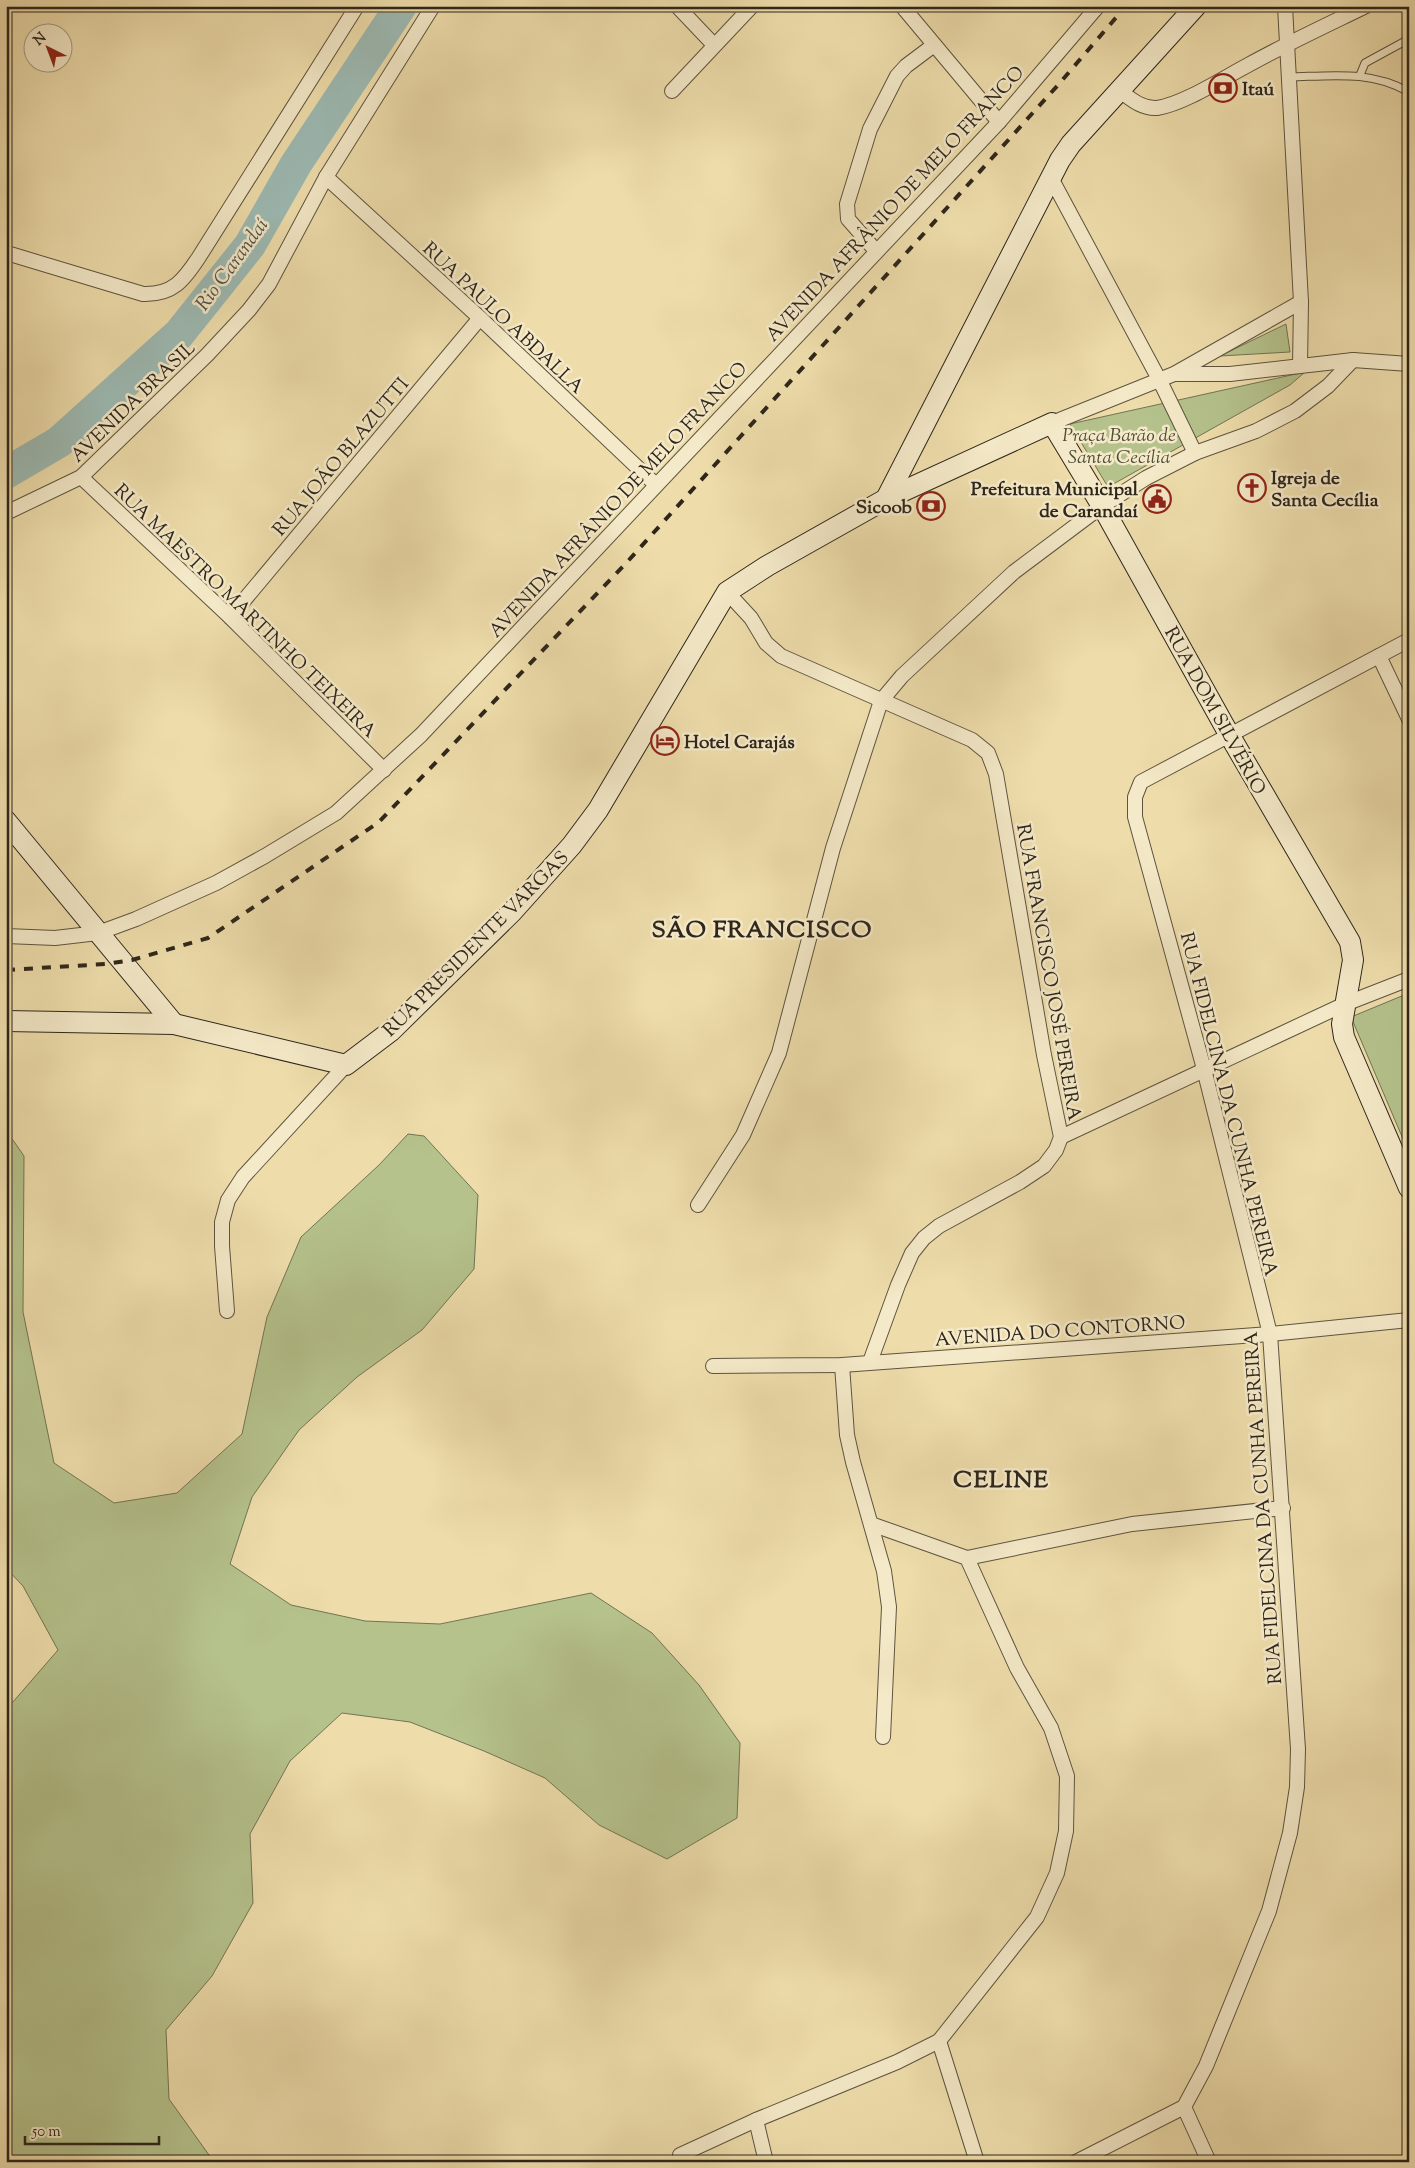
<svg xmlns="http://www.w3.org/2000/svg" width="1415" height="2168" font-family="'Sorts Mill Goudy',serif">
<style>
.green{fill:#b5c28c;stroke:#727454}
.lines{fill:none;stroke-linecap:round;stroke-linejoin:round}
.river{stroke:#9dbab3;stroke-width:32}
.lane-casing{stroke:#5e543f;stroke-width:9}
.street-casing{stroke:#5e543f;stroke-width:16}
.secondary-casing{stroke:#2e261b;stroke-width:22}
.lane{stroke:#f4e9c8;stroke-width:7}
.street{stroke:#f4e9c8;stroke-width:14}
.secondary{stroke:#f4e9c8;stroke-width:20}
.rail{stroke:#2e261b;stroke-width:4;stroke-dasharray:9 9;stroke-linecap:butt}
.labels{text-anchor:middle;stroke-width:5;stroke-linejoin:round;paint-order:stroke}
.poi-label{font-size:19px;font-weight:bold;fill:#2e261b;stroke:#f4e9c8;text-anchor:start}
.street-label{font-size:19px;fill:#2e261b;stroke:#f4e9c8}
.park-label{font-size:19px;font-style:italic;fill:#504d37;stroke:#f4e9c8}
.water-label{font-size:20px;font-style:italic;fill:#4f5249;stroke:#f4e9c8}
.district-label{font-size:24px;font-weight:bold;letter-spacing:1px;fill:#2e261b;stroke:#f4e9c8}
</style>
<rect width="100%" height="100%" fill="#eeddab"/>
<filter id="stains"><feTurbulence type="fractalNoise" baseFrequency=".004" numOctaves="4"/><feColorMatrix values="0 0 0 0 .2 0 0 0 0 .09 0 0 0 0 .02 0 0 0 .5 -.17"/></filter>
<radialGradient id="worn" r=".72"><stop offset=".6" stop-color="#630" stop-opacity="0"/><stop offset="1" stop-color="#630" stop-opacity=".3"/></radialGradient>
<g class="green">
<path d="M1286,324L1290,352L1220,356Z"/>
<path d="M1305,372L1290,385L1108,487L1070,424Z"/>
<path d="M1409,993V1153L1351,1017Z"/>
<path d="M6,1130L24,1156L23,1312L54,1463L114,1503L177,1493L242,1434L267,1317L301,1237L379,1165L408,1134L424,1136L478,1195L474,1269L422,1330L357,1377L299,1430L252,1497L230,1564L291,1605L365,1621L440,1624L591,1593L652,1633L699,1685L740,1743L737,1818L667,1859L599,1825L545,1778L484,1751L410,1722L342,1713L290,1761L250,1834L253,1903L212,1976L166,2030L169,2099L214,2162H6V1710L58,1650L23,1586L6,1568Z"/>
</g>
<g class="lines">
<path class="river" d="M6,473L59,442L179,334L250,245L296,164L401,6"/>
<defs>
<g id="lane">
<path d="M1360,75L1365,63L1409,39"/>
<path d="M1290,77C1331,76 1371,70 1409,92"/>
</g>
<g id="street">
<path d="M677,6L714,45"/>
<path d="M902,6L999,122"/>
<path d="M1285,6L1301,302L1300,366"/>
<path d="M672,91L752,6"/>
<path d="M1120,91C1131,99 1142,109 1157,108C1184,104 1225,77 1250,64C1288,43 1327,25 1366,6"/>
<path d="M1050,176L1160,381L1195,453"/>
<path d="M326,177L480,318L656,485"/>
<path d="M876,251L848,219L847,204L870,129L897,76L906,66L934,45"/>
<path d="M10,254L143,294C173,295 184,280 199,257L357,6"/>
<path d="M1175,374H1230L1353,360L1409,364"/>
<path d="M1052,423L1174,374L1301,302"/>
<path d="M81,477L230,617L384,770"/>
<path d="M6,513L81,477L207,355L249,310L269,284L326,177L433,6"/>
<path d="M727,592L751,618L766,643L781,656L972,740L988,753L996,774L1044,1055L1061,1137L1056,1150L1044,1166L1020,1182L939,1226L924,1238L912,1253L898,1285L870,1362"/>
<path d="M230,617L480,318"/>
<path d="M1379,656L1409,719"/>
<path d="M6,936L55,938L98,933L136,919L216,883L265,856L336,813L421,735L999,122L1098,6"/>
<path d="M1061,1137L1345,1004L1409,979"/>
<path d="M698,1205L743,1135L779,1053L833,848L881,701L902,676L1014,572L1102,506L1146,478L1195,453L1256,431L1295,411L1328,386L1353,360"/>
<path d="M227,1311L222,1246V1222L228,1200L243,1177L346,1065"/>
<path d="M842,1365L847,1435L853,1462L884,1571L889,1607L883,1737"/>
<path d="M713,1366L842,1365L1270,1334L1409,1320"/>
<path d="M967,1558L1132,1524L1283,1508"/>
<path d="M939,2041L977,2162"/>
<path d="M1184,2107L1209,2162"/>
<path d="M756,2120L766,2162"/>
<path d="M680,2155L756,2120L897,2062L939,2041L1037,1917L1057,1873L1066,1831L1067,1776L1051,1728L1017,1668L967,1558L871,1524"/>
<path d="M1076,2162L1184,2107L1206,2066L1269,1911L1290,1833L1297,1787L1298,1749L1270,1334L1204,1069L1135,817V797L1141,782L1409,640"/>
</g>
<g id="secondary">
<path d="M886,499L1060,160L1071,144L1196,6"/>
<path d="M6,821L174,1024"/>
<path d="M6,1021L174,1024L346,1065L391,1031L512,912L572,845L598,810L727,592L767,566L886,499L1052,423L1102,506L1230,736L1350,942L1353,960L1342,1024L1344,1037L1409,1188"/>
</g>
</defs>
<use href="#lane" class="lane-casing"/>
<use href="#street" class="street-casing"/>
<use href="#secondary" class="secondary-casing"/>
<use href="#lane" class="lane"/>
<use href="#street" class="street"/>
<use href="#secondary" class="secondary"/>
<path class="rail" d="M6,970L106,964L132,960L208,938L379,822L628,561L1058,85L1126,6"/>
</g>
<defs>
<symbol id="bank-ring" viewBox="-11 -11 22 22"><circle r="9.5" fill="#f4e9c8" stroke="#8f2418" stroke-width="1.5"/><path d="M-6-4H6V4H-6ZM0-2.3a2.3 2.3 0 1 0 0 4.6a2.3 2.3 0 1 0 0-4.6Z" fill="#8f2418"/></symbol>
<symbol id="church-ring" viewBox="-11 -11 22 22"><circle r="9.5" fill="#f4e9c8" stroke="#8f2418" stroke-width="1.5"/><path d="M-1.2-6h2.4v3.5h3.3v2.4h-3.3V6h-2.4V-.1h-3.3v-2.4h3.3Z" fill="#8f2418"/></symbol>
<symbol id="civic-ring" viewBox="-11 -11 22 22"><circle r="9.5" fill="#f4e9c8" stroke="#8f2418" stroke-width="1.5"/><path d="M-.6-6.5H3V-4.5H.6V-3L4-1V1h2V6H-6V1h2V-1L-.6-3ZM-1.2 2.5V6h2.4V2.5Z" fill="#8f2418"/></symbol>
<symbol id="hotel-ring" viewBox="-11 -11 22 22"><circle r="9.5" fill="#f4e9c8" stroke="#8f2418" stroke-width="1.5"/><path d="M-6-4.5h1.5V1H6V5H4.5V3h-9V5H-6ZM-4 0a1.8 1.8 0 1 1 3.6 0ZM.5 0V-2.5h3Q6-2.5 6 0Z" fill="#8f2418"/></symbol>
</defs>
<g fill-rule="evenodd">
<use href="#bank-ring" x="1207" y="72" width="32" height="32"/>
<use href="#church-ring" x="1236" y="472" width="32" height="32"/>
<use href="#civic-ring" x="1141" y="483" width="32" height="32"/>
<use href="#bank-ring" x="915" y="490" width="32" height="32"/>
<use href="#hotel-ring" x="649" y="725" width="32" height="32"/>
</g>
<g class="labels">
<g class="poi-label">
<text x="1242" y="95">Itaú</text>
<text x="1271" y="484">Igreja de<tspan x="1271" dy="22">Santa Cecília</tspan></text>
<text x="1138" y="495" text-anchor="end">Prefeitura Municipal<tspan x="1138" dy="22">de Carandaí</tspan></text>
<text x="912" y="513" text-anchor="end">Sicoob</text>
<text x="684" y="748">Hotel Carajás</text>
</g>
<g class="street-label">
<text transform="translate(894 203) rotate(-47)" y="7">AVENIDA AFRÂNIO DE MELO FRANCO</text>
<text transform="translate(504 317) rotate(43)" y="7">RUA PAULO ABDALLA</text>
<text transform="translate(132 401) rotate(-44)" y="7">AVENIDA BRASIL</text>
<text transform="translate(340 456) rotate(-50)" y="7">RUA JOÃO BLAZUTTI</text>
<text transform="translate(617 499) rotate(-47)" y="7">AVENIDA AFRÂNIO DE MELO FRANCO</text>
<text transform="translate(246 610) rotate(44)" y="7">RUA MAESTRO MARTINHO TEIXEIRA</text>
<text transform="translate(1216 710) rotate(61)" y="7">RUA DOM SILVÉRIO</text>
<text transform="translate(475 943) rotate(-45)" y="7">RUA PRESIDENTE VARGAS</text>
<text transform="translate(1050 972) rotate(80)" y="7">RUA FRANCISCO JOSÉ PEREIRA</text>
<text transform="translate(1230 1104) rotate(76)" y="7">RUA FIDELCINA DA CUNHA PEREIRA</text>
<text transform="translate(1060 1330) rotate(-4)" y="7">AVENIDA DO CONTORNO</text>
<text transform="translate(1262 1508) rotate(-94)" y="7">RUA FIDELCINA DA CUNHA PEREIRA</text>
</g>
<g class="park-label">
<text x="1119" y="441">Praça Barão de<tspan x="1119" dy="22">Santa Cecília</tspan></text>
</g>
<g class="water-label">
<text transform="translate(231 264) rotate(-54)" y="7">Rio Carandaí</text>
</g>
<g class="district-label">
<text x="762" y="937">SÃO FRANCISCO</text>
<text x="1001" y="1487">CELINE</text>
</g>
</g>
<rect width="1415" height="2168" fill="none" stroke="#eeddab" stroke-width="25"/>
<rect x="8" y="8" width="1400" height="2153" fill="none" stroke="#2e261b" stroke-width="2.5"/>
<rect x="12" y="12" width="1390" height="2143" fill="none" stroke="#2e261b"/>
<g transform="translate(48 48) rotate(318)"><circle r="24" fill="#f4e9c8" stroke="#a59b83"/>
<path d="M0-4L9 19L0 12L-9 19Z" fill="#8f2418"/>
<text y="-8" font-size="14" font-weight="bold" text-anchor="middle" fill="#2e261b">N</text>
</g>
<path d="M25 2136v8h134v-8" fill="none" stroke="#2e261b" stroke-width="2.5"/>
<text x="32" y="2136" font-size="15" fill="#2e261b" stroke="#f4e9c8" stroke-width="4" paint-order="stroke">50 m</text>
<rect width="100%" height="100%" filter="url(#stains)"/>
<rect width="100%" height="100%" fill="url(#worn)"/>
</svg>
